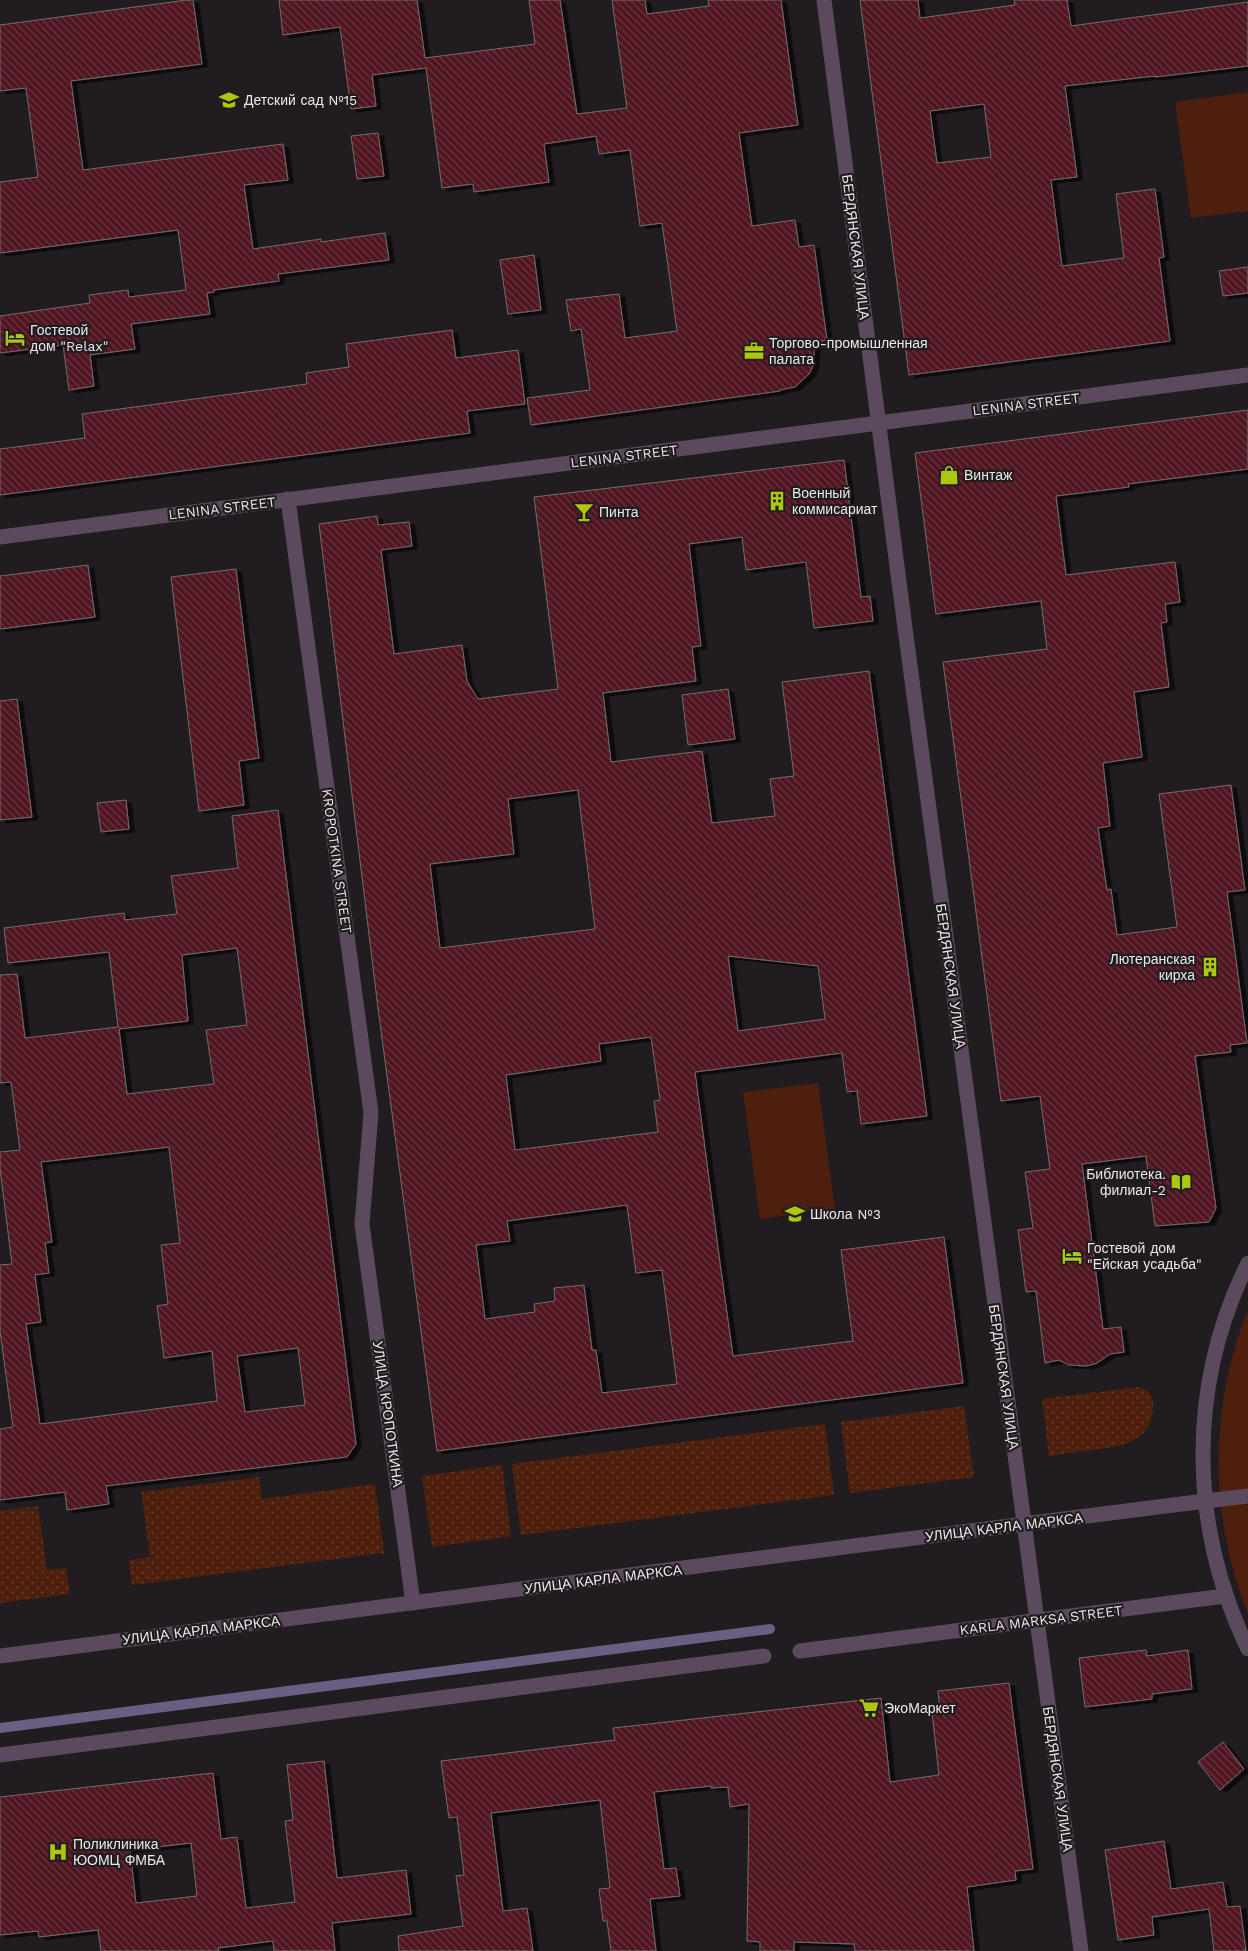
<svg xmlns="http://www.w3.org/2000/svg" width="1248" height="1951" font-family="'Work Sans',sans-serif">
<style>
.grass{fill:url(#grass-dots)}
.park{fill:#4f1f0d}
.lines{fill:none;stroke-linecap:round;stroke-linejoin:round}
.stream{stroke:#6a5f82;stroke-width:10}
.building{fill:url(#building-back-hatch);stroke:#736c6c;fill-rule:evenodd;filter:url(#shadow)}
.lane{stroke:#5b4a5e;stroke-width:15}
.street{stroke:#5b4a5e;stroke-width:15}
.labels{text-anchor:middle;stroke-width:4.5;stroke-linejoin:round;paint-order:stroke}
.poi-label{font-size:14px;fill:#eae7e8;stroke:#211c1f;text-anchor:start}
.street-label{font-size:14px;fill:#eae7e8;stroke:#211c1f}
</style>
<defs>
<pattern id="grass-dots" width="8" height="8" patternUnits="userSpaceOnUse" patternTransform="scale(1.25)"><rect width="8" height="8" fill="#4f1f0d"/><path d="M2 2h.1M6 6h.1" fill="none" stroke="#684030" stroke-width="1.8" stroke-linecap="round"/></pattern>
<pattern id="building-back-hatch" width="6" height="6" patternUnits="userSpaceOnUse" patternTransform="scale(1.25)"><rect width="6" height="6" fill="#501520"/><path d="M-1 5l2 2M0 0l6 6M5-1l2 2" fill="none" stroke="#693740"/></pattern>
<filter id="shadow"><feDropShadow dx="5.5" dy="3" stdDeviation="0" flood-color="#0009"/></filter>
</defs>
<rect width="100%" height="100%" fill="#211c1f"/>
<g class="grass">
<path d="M1138,1387C1148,1389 1154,1395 1153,1406C1152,1443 1121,1447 1091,1450C1077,1452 1063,1454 1049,1456L1042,1399Z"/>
<path d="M964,1406L974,1477L850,1493L841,1422Z"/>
<path d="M825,1424L834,1495L521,1535L512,1464Z"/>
<path d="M502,1465L511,1536L432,1547L422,1476Z"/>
<path d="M259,1477L262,1499L375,1484L384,1553L132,1585L129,1560L150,1557L141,1492Z"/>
<path d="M38,1506L47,1570L66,1568L70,1594L0,1603V1511Z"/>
</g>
<g class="park">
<path d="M1248,92V211L1191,218L1175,102Z"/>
<path d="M818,1083L835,1209L760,1219L743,1092Z"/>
<path d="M1248,1310V1613C1209,1519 1209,1404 1248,1310Z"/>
</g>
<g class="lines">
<path class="stream" d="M0,1728L770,1629"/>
</g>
<g class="building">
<path d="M187,0H193L202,64L71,81L83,170L283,144L288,180L244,185L253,249L321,239V242L385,233L389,260L278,274L279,281L214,290V292L207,293L210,314L131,324L135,349L90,355L94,386L69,390L63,345L0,353V316L90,303L89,295L128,290L129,297L186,290L178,230L0,253V182L38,177L26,88L0,91V25Z"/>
<path d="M279,0H417L425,58L535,44L529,0H560L577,114L627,108L612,0H645L647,14L709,6L708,0H781L798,125L739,133L752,226L795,220L799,247L814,245L827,340L815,342L813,366L809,374L795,387L780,390V391L531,425L527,398L590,390L581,329L571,331L566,300L619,294L625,338L677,331L662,223L640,226L630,150L599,154L596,136L544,144L549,182L474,192L473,184L442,188L426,68L372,75L376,106L351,109L340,27L283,35Z"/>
<path d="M860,0H918L920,18L1015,5L1014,0H1067L1071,26L1248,2V66L1155,77V76L1065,86L1077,177L1051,180L1062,266L1124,258L1116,194L1155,189L1164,257L1159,258L1170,341L909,375ZM984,104L991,157L937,163L930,111Z"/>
<path d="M378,133L384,176L357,179L351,136Z"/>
<path d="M534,255L541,310L508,314L500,260Z"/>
<path d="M1248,267V293L1223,296L1219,271Z"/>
<path d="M452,330L456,358L518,350L525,404L467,411L470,433L0,495V449L85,438L82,414L307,384L306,373L349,367L346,344Z"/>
<path d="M1248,410V469L1128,484L1129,487L1056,496L1066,575L1175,562L1180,602L1165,604L1167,622L1161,623L1169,687L1134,692L1142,757L1103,763L1110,826L1098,828L1107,890L1111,889L1117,935L1177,927L1159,794L1231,785L1245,890L1227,892L1247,1043L1230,1045L1231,1052L1195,1056L1216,1208L1209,1222L1155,1226L1146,1156L1082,1164L1103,1329L1121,1327L1124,1352L1110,1354L1097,1363L1087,1366L1069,1365L1059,1360L1045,1363L1036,1291L1026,1292L1018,1230L1033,1228L1025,1172L1050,1169L1040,1096L1001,1101L943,662L1047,649L1041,601L936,614L915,453Z"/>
<path d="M844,460L861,597L870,596L873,621L814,628L806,562L746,570L742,537L689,544L701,646L692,647L696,681L603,693L611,762L702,751L712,823L775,816L770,779L794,776L782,682L869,671L927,1116L861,1124L857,1091L847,1092L842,1053L695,1072L720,1263L733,1356L853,1341L841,1250L944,1237L963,1383L437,1451L378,1008L319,524L377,516L378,525L409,522L412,546L381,550L394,654L462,645L467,681L478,699L558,689L534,497ZM578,790L595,929L440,948L430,864L514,854L508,799ZM728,956L818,966L825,1019L738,1031ZM651,1037L660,1100L654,1101L658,1132L515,1150L506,1075L601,1061L599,1044ZM627,1205L636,1273L662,1270L677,1384L602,1393L596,1350H592L584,1285L554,1288L555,1301L534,1304L535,1312L485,1319L476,1245L510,1241L507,1221Z"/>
<path d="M88,565L95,617L0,629V576Z"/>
<path d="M236,569L259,758L239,761L244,805L199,811L171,577Z"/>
<path d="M728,689L735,739L688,745L682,695Z"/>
<path d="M17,699L32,817L0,820V701Z"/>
<path d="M126,800L129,829L101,832L97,803Z"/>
<path d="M278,810L356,1444L347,1457L106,1486L109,1504L67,1510L65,1492L0,1500V1429L13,1427L0,1331V1265L12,1264L0,1169V1152L20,1150L11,1082L0,1083V975L17,974L25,1038L118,1027L109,952L8,963L4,928L124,913L125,920L177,914L171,876L238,868L232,816ZM237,948L247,1025L206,1030L214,1084L127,1094L119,1029L188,1021L182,955ZM169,1147L180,1243L161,1245L168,1304L157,1306L164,1358L212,1351L217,1401L40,1424L26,1324L41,1322L35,1275L49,1273L45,1243L52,1242L41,1162ZM298,1348L305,1405L245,1412L237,1356Z"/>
<path d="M1146,1650L1147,1656L1188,1650L1192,1689L1152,1694V1699L1085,1707L1079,1658Z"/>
<path d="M1009,1683L1033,1869L1015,1871L1016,1880L967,1887L974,1951H855L854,1944L794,1942V1951H760V1942L747,1941L749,1804L730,1807L728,1787L711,1788V1786L654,1792L664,1869L676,1868L680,1896L650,1899L656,1951H611L607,1921H603L599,1889L610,1888L600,1800L491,1813L503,1911L527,1908L533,1951H399L398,1936L463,1926L456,1876L464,1875L457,1817L449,1818L441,1761L615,1740L613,1728L881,1698L890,1782L939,1775L932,1712H940L938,1691Z"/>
<path d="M1223,1742L1244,1769L1220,1790L1198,1762Z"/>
<path d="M324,1761L337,1878L406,1870L411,1914L332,1923L335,1951H274L273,1941L218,1948L219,1951H101L98,1930L39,1937L38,1931L0,1935V1797L213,1773L221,1839L237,1837L246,1908L295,1902L285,1821L293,1820L287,1765ZM191,1843L197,1896L136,1903L130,1850Z"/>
<path d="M1164,1841L1171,1889L1223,1882L1227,1907L1240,1906L1246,1951H1214L1209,1909L1152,1917L1154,1935L1118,1940L1105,1850Z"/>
</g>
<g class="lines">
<g class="lane">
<path d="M288,499L371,1113L362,1224L413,1603"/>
<path d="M1024,1524L1205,1501"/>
</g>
<g class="street">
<path d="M824,0L905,628L1081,1951"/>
<path d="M0,537L1248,375"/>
<path d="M1248,1263C1187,1386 1189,1526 1248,1649"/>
<path d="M1205,1501L1248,1496"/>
<path d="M800,1651L1225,1596"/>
<path d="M0,1656L1024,1524"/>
<path d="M0,1755L764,1656"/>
</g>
</g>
<defs>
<symbol id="school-bare" viewBox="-9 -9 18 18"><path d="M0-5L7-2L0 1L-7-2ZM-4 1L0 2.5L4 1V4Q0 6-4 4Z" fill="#adc60e" stroke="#211c1f" stroke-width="2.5" paint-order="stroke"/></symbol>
<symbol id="hotel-bare" viewBox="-9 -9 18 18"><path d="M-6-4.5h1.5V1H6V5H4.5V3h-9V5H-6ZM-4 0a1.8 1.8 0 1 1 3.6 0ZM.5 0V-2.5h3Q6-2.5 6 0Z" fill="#adc60e" stroke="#211c1f" stroke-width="2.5" paint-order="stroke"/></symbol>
<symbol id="office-bare" viewBox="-9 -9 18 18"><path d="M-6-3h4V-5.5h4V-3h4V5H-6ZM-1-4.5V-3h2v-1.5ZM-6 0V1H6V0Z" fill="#adc60e" stroke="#211c1f" stroke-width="2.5" paint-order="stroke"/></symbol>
<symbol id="shop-bare" viewBox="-9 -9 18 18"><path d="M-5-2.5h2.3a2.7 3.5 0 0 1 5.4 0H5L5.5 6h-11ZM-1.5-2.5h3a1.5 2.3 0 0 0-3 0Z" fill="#adc60e" stroke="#211c1f" stroke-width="2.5" paint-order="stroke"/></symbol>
<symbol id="building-bare" viewBox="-9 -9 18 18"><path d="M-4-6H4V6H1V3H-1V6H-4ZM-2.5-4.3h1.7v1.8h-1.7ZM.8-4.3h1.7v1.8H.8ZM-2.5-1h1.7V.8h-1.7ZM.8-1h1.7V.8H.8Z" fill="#adc60e" stroke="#211c1f" stroke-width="2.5" paint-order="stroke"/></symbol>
<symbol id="bar-bare" viewBox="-9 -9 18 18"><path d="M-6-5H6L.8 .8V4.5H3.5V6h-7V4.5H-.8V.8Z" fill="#adc60e" stroke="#211c1f" stroke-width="2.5" paint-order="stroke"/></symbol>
<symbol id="library-bare" viewBox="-9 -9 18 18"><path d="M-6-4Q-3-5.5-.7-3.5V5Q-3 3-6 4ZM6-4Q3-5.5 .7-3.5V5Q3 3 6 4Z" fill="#adc60e" stroke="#211c1f" stroke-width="2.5" paint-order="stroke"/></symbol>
<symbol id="supermarket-bare" viewBox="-9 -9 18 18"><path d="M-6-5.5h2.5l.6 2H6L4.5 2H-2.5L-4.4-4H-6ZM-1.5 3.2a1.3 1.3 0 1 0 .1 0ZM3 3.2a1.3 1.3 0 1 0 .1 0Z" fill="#adc60e" stroke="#211c1f" stroke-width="2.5" paint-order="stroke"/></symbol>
<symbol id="hospital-bare" viewBox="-9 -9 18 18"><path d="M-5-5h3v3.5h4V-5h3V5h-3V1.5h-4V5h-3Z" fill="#adc60e" stroke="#211c1f" stroke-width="2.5" paint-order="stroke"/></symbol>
</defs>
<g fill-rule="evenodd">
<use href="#school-bare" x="215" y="86" width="28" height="28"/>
<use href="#hotel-bare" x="1" y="324" width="28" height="28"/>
<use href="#office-bare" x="740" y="337" width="28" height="28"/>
<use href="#shop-bare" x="935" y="461" width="28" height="28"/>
<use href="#building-bare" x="763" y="487" width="28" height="28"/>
<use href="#bar-bare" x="570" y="498" width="28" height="28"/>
<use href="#building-bare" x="1196" y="953" width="28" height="28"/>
<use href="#library-bare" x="1167" y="1168" width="28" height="28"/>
<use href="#school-bare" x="781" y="1200" width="28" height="28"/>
<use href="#hotel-bare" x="1058" y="1242" width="28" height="28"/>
<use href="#supermarket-bare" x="855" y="1694" width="28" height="28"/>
<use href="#hospital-bare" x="44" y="1838" width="28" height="28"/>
</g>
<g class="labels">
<g class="poi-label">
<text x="244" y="105">Детский сад №15</text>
<text x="30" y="335">Гостевой<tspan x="30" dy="16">дом "Relax"</tspan></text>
<text x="769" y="348">Торгово-промышленная<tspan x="769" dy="16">палата</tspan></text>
<text x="964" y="480">Винтаж</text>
<text x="792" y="498">Военный<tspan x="792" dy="16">коммисариат</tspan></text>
<text x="599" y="517">Пинта</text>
<text x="1195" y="964" text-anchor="end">Лютеранская<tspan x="1195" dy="16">кирха</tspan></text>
<text x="1166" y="1179" text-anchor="end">Библиотека.<tspan x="1166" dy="16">филиал-2</tspan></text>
<text x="810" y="1219">Школа №3</text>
<text x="1087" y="1253">Гостевой дом<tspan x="1087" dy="16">"Ейская усадьба"</tspan></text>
<text x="884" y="1713">ЭкоМаркет</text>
<text x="73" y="1849">Поликлиника<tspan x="73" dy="16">ЮОМЦ ФМБА</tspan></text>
</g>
<g class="street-label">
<text transform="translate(856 247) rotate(83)" y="5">БЕРДЯНСКАЯ УЛИЦА</text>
<text transform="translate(1026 404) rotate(-7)" y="5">LENINA STREET</text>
<text transform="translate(624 456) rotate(-7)" y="5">LENINA STREET</text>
<text transform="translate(222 508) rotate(-7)" y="5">LENINA STREET</text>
<text transform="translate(337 861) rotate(82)" y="5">KROPOTKINA STREET</text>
<text transform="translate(951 976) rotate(82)" y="5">БЕРДЯНСКАЯ УЛИЦА</text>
<text transform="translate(1004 1377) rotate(82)" y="5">БЕРДЯНСКАЯ УЛИЦА</text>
<text transform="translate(388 1414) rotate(82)" y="5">УЛИЦА КРОПОТКИНА</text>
<text transform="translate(1004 1527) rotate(-7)" y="5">УЛИЦА КАРЛА МАРКСА</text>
<text transform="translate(603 1579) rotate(-7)" y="5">УЛИЦА КАРЛА МАРКСА</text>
<text transform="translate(1041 1620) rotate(-7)" y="5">KARLA MARKSA STREET</text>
<text transform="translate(201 1630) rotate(-7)" y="5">УЛИЦА КАРЛА МАРКСА</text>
<text transform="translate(1058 1779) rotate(82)" y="5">БЕРДЯНСКАЯ УЛИЦА</text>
</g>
</g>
</svg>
